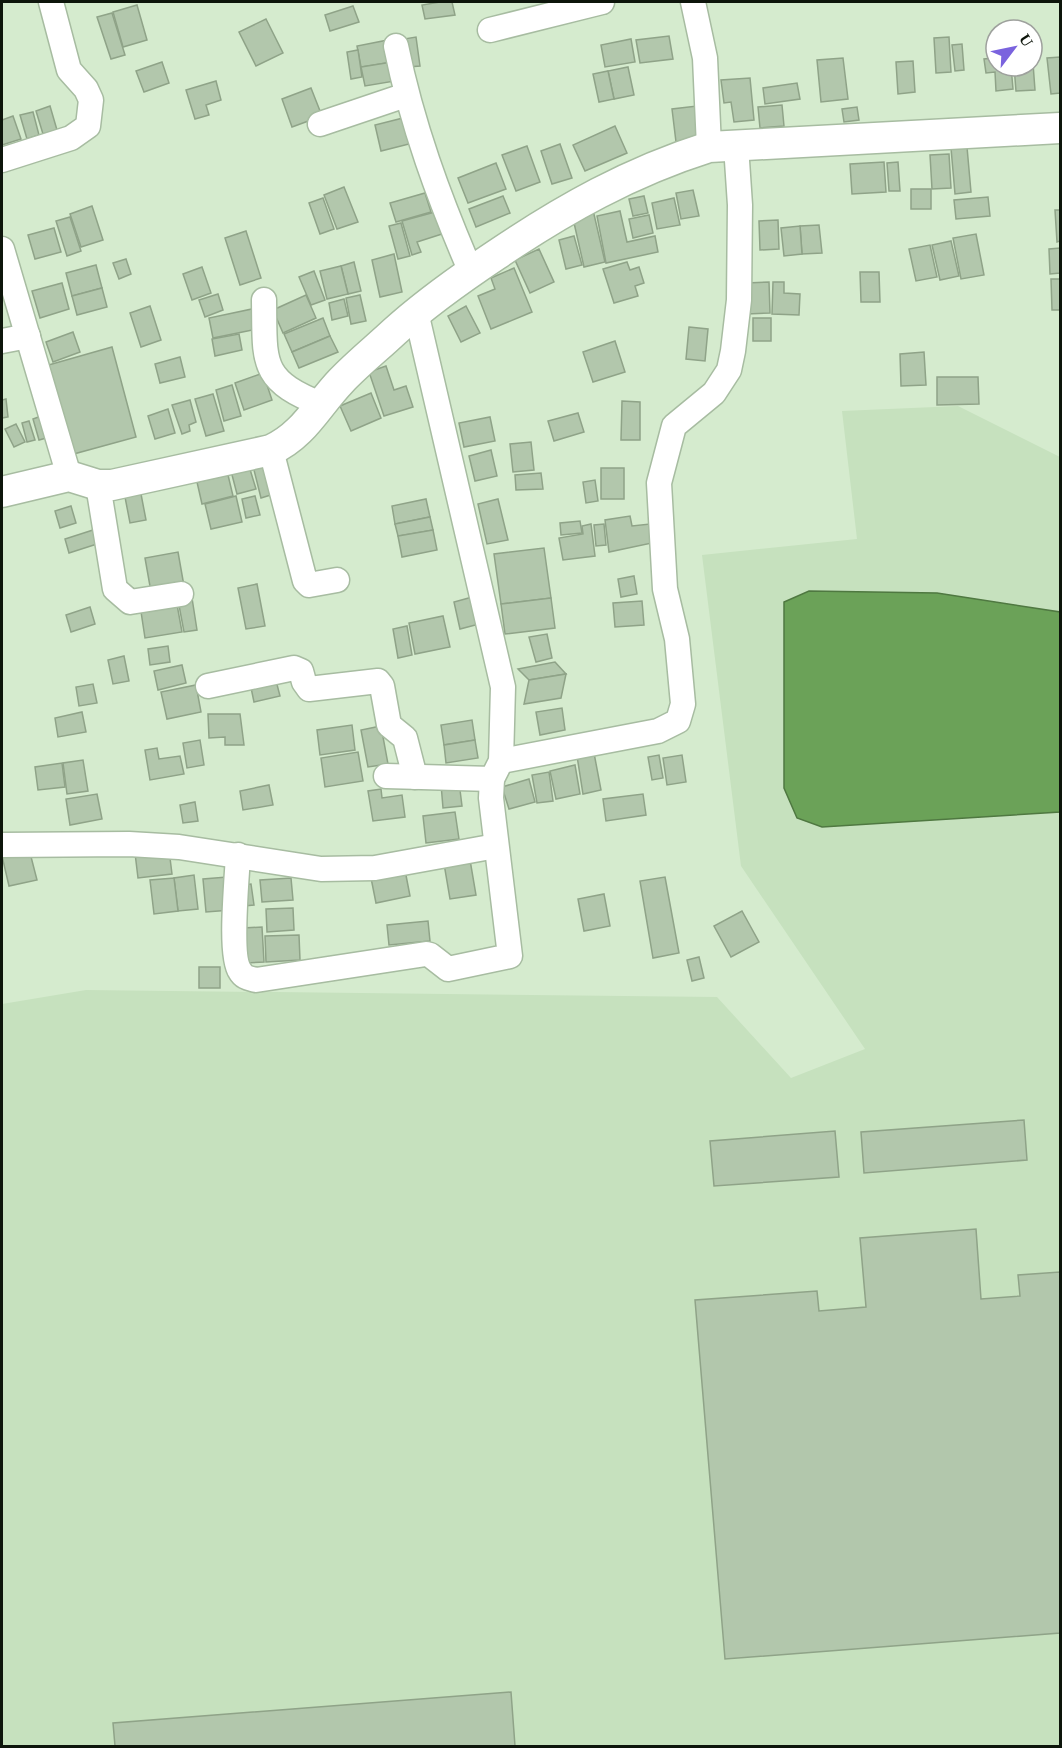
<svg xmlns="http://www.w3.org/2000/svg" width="1062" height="1748" viewBox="0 0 1062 1748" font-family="Georgia,serif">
  <rect width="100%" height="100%" fill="#d5ebce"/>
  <!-- built -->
  <polygon fill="#c6e1be" points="958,406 1060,457 1060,1746 2,1746 2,1004 86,990 717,997 791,1078 865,1049 741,866 702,555 857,539 842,411"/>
  <!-- water -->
  <polygon fill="#6ba258" stroke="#4f7841" stroke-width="1.5" points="809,591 937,593 1060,612 1060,812 822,827 797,818 784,788 784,602"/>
  <!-- building -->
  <g fill="#b2c7ac" stroke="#8fa388" stroke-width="1.5">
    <polygon points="440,2 452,2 455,15 425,19 422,5"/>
    <polygon points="137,5 147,40 123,47 113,12"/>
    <polygon points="353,6 359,22 330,31 325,15"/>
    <polygon points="112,13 125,55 111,59 97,17"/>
    <polygon points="266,19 283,53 256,66 239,32"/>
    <polygon points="669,36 673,59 640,63 636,40"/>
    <polygon points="416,37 420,66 408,67 404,39"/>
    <polygon points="949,37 951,72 936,73 934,38"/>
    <polygon points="631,39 635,62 605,67 601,45"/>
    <polygon points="388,40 392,62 361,67 357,46"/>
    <polygon points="962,44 964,70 955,71 952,45"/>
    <polygon points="358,50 362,77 351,79 347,52"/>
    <polygon points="1032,50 1035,90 1016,91 1014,66 1032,66"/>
    <polygon points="1060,57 1060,93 1051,94 1047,58"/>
    <polygon points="843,58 848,99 821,102 817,60"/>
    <polygon points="993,58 996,58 996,66 1011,66 1013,89 996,91 995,72 986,73 984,59"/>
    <polygon points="913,61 915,92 898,94 896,62"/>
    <polygon points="162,62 169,83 144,92 136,71"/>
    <polygon points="392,62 395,81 365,86 361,67"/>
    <polygon points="628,67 634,95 614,99 608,71"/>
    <polygon points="608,71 614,99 599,102 593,74"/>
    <polygon points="750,78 754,120 734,122 731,102 724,103 721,80"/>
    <polygon points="216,81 221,100 206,105 209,115 195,119 186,90"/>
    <polygon points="797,83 800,99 765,104 763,88"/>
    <polygon points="311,88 322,116 292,127 282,99"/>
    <polygon points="782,105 784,126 760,128 758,107"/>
    <polygon points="50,106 57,130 43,134 36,111"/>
    <polygon points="697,106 701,138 676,142 672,109"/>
    <polygon points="857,107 859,120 844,122 842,109"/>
    <polygon points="33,112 39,135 27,139 20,115"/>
    <polygon points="13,116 21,139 2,145 2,120"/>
    <polygon points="407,117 413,143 381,151 375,125"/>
    <polygon points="615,126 627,153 585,171 573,145"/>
    <polygon points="560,144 572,178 552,184 541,151"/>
    <polygon points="527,146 540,182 516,191 502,155"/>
    <polygon points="967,147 971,192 955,194 951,148"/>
    <polygon points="949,154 951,188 932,189 930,155"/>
    <polygon points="884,162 886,192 852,194 850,164"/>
    <polygon points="898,162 900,191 889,191 887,163"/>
    <polygon points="496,163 506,189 468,203 458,178"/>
    <polygon points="344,187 358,222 337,229 324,195"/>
    <rect x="911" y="189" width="20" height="20"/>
    <polygon points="693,190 699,216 681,219 676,193"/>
    <polygon points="425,193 431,212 396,222 390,203"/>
    <polygon points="503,196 510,213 476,227 469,209"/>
    <polygon points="644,196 648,213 633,216 629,199"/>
    <polygon points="988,197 990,216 956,219 954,200"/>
    <polygon points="323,198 334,229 320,234 309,203"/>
    <polygon points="674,198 680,225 657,229 652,203"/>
    <polygon points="92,206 103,240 81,247 70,214"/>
    <polygon points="593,210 605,262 584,267 572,214"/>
    <polygon points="1055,210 1060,210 1060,241 1057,242"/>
    <polygon points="620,211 627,242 655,236 658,252 606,263 597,216"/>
    <polygon points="435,212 442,234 417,242 421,252 412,255 402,221"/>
    <polygon points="649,215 653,233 633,238 629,219"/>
    <polygon points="70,217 81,251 67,256 56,221"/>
    <polygon points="778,220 779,249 760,250 759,221"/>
    <polygon points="401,223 410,256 398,259 389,226"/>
    <polygon points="819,225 822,253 802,254 800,226"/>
    <polygon points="800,226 802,254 784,256 781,228"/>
    <polygon points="54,228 61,252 35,259 28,235"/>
    <polygon points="246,231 261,278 240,285 225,238"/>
    <polygon points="976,234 984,275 961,279 953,238"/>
    <polygon points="574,236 582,265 566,269 559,240"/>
    <polygon points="951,241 959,276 940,280 932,245"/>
    <polygon points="930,245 937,277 916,281 909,249"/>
    <polygon points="1060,248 1060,273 1050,274 1049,249"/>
    <polygon points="539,249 554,282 530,293 515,260"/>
    <polygon points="394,254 402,292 380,297 372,260"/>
    <polygon points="126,259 131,274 119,279 113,263"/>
    <polygon points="354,262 361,291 348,294 341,266"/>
    <polygon points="627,262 630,270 639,267 644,283 635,286 638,296 614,303 603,269"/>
    <polygon points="96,265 102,288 72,296 66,273"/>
    <polygon points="341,266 348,294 327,299 320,271"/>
    <polygon points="202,267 211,293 192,300 183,274"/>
    <polygon points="514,268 532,312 491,329 478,296 495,289 491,278"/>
    <polygon points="314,271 325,300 311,305 299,277"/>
    <polygon points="860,272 879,272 880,302 861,302"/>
    <polygon points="1051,279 1060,279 1060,310 1052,310"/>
    <polygon points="769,282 770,313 747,314 746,283"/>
    <polygon points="773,282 784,282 784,293 800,294 799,315 772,314"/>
    <polygon points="62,283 69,309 40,318 32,291"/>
    <polygon points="102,288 107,307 77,315 72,296"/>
    <polygon points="218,294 223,310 205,317 199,300"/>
    <polygon points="306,295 316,318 283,333 273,310"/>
    <polygon points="360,295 366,321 351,324 346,298"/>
    <polygon points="344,299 348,316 332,320 329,303"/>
    <polygon points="150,306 161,340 141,347 130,313"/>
    <polygon points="466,306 480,333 461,342 448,316"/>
    <polygon points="252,309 257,329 213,338 209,318"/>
    <polygon points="323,318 330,336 292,352 284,334"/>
    <rect x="753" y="318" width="18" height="23"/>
    <polygon points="689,327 708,329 705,361 686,359"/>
    <polygon points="73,332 80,352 53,362 46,342"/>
    <polygon points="239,334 242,350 215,356 212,339"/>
    <polygon points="330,336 338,352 299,368 292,352"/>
    <polygon points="615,341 625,372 593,382 583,352"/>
    <polygon points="112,347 136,437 70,455 45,366"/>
    <polygon points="924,352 926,385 901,386 900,354"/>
    <polygon points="180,357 185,377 160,383 155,364"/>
    <polygon points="386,366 394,390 406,386 413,407 384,416 369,372"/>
    <polygon points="263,373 272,400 244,410 235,383"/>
    <polygon points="937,377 978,377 979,404 937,405"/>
    <polygon points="232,385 241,416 224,421 216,390"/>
    <polygon points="371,393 381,418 351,431 340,406"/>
    <polygon points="213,394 224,431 206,436 195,399"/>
    <polygon points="6,399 8,417 2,418 2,400"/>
    <polygon points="190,400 196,422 189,425 190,431 182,434 172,405"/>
    <polygon points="622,401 640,402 640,440 621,440"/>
    <polygon points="168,409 175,433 155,439 148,416"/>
    <polygon points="578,413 584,432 554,441 548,421"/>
    <polygon points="44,415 50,437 39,440 33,419"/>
    <polygon points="490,417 495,441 464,447 459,423"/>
    <polygon points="29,421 35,440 27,442 22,423"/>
    <polygon points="16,424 25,442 14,447 5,429"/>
    <polygon points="531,442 534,470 513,472 510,444"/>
    <polygon points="491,450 497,476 475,481 469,456"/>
    <polygon points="266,463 274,494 261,498 253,466"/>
    <polygon points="249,466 256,489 237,494 231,471"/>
    <rect x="601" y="468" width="23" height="31"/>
    <polygon points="541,473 543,489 516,490 515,475"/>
    <polygon points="228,475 233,496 202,504 197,482"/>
    <polygon points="595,480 598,501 586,503 583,482"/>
    <polygon points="141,494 146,520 130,523 125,497"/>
    <polygon points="236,496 242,522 211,529 205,504"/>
    <polygon points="255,496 260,515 246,518 242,499"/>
    <polygon points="426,499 430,517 395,524 392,506"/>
    <polygon points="498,499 508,540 487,544 478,504"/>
    <polygon points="71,506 76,523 60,528 55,511"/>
    <polygon points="630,516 632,526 650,524 652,543 609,552 605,520"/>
    <polygon points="430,517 433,530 398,536 395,524"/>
    <polygon points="580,521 582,533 561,535 560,523"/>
    <polygon points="591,524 595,556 563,560 559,538 583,534 582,526"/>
    <polygon points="604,524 606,545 596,546 594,525"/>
    <polygon points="93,530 97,544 69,553 65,539"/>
    <polygon points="433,530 437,550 402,557 398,536"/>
    <polygon points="544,548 551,598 501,604 494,554"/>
    <polygon points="178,552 184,586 151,592 145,558"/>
    <polygon points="634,576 637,594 621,597 618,579"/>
    <polygon points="257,584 265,626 246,629 238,588"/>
    <polygon points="476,596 483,623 460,629 454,602"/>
    <polygon points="192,598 197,630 184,632 178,600"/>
    <polygon points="551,598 555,628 505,634 501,604"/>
    <polygon points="176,599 182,632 145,638 140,605"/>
    <polygon points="642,601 644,625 615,627 613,603"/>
    <polygon points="90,607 95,624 71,632 66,615"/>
    <polygon points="443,616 450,647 415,654 409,623"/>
    <polygon points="407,626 412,655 398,658 393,629"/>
    <polygon points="547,634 552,658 536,662 529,637"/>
    <polygon points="168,646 170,662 150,665 148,649"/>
    <polygon points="124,656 129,681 113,684 108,660"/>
    <polygon points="555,662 566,674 529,680 518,669"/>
    <polygon points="182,665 186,683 158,690 154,671"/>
    <polygon points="274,673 280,696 254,702 249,678"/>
    <polygon points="566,674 561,698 524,704 529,680"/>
    <polygon points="93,684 97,703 79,706 76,687"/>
    <polygon points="196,685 201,712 167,719 161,692"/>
    <polygon points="562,708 565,730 540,735 536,712"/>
    <polygon points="82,712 86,732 58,737 55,718"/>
    <polygon points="208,714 240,714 244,745 225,745 225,737 209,738"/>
    <polygon points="472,720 475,740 444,745 441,725"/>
    <polygon points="352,725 355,750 320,755 317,730"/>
    <polygon points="381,726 388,764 368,767 361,730"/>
    <polygon points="200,740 204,765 187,768 183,743"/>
    <polygon points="475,740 478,758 446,763 444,745"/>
    <polygon points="157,748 159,759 180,756 184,774 150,780 145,750"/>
    <polygon points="358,752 363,781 325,787 321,758"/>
    <polygon points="594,753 601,790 583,794 577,756"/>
    <polygon points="659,755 663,778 652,780 648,757"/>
    <polygon points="682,755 686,782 667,785 663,758"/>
    <polygon points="83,760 88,791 67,794 63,763"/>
    <polygon points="62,763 65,787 38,790 35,767"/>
    <polygon points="575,765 580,794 556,799 550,771"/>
    <polygon points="549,772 553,801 537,803 532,775"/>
    <polygon points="529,779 535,802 509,809 502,787"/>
    <polygon points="459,782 462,806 443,808 441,784"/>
    <polygon points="269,785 273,805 243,810 240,791"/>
    <polygon points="381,789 382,798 402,795 405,817 373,821 368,791"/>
    <polygon points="97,794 102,819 70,825 66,799"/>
    <polygon points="643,794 646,815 606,821 603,799"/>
    <polygon points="195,802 198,821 183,823 180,805"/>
    <polygon points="455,812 459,839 426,843 423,816"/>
    <polygon points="29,849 37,880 9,886 2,856"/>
    <polygon points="169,850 172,874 138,878 135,853"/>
    <polygon points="469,854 476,895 450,899 443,858"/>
    <polygon points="404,865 410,896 376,903 370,873"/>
    <polygon points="194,875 198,909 178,911 174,878"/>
    <polygon points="227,877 231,910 206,912 203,879"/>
    <polygon points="665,877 679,953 653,958 640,881"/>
    <polygon points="174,878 178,911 154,914 150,880"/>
    <polygon points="291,878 293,900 262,902 260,880"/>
    <polygon points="251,884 254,905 244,906 242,885"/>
    <polygon points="604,894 610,926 584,931 578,899"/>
    <polygon points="293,908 294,930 267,932 266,909"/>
    <polygon points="742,911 759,942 731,957 714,926"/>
    <polygon points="428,921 430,941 389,945 387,925"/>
    <polygon points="262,927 264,962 245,963 243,928"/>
    <polygon points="299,935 300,960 266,962 265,936"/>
    <polygon points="699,957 704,978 692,981 687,960"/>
    <rect x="199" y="967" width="21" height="21"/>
    <polygon points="1024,1120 1027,1160 864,1173 861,1132"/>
    <polygon points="835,1131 839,1177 714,1186 710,1141"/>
    <polygon points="976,1229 981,1299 1020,1296 1018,1275 1060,1272 1060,1633 725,1659 695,1300 817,1291 819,1311 866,1307 860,1238"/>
    <polygon points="511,1692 515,1746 115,1746 113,1723"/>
  </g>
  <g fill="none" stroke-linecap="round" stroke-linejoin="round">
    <defs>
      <g id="minor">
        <polyline points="693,2 705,58 709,147"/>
        <polyline points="490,30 602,2"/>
        <path d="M 396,46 C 412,125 439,198 471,272"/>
        <polyline points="320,124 406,95"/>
        <polyline points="2,160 71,138 88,126 91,100 86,89 69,70 51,2"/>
        <polyline points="2,249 69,476"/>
        <path d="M 264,300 C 265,363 259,380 323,405"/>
        <polyline points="2,341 28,336"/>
        <polyline points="271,450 305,581 309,585 337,580"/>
        <polyline points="98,485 115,589 130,602 181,594"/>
        <polyline points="208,686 294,668 301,671 304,682 309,689 378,681 382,686 389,725 405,738 415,777"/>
        <polyline points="501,761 658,731 678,721 683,704 677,639 665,589 659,483 674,426 714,393 729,370 733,351 739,300 740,205 736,146"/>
        <polyline points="386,776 492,779"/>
        <polyline points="2,845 129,844 179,847 321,869 375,868 496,846"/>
        <path d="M 238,855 C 237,878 229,956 240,971 C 244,978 249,978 256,980 L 426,954 L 430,955 L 448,969 L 510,956 L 491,798 L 492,779 L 501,761 L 503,687 L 416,312"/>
      </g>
      <path id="tertiary" d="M 2,492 L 69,476 L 98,485 L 112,485 L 271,450 C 304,435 317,406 341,381 C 357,364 377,348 394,332 C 426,303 460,279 496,255 C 564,209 630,172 709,147 L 1060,128"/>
    </defs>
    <!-- minor casing -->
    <use href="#minor" stroke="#a7bca1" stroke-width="27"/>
    <!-- tertiary casing -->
    <use href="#tertiary" stroke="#a7bca1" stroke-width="33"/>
    <!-- minor -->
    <use href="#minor" stroke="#fff" stroke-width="24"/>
    <!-- tertiary -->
    <use href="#tertiary" stroke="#fff" stroke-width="30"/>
  </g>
  <!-- border -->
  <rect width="1062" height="1748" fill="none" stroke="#0d150b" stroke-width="6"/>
  <!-- north arrow -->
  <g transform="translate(1014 48) rotate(58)"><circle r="28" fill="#ffffff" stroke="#9ea19d" stroke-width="1.5"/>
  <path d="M0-4.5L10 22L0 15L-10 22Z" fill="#7a63de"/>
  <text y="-9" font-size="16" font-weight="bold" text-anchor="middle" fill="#0d150b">U</text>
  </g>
</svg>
